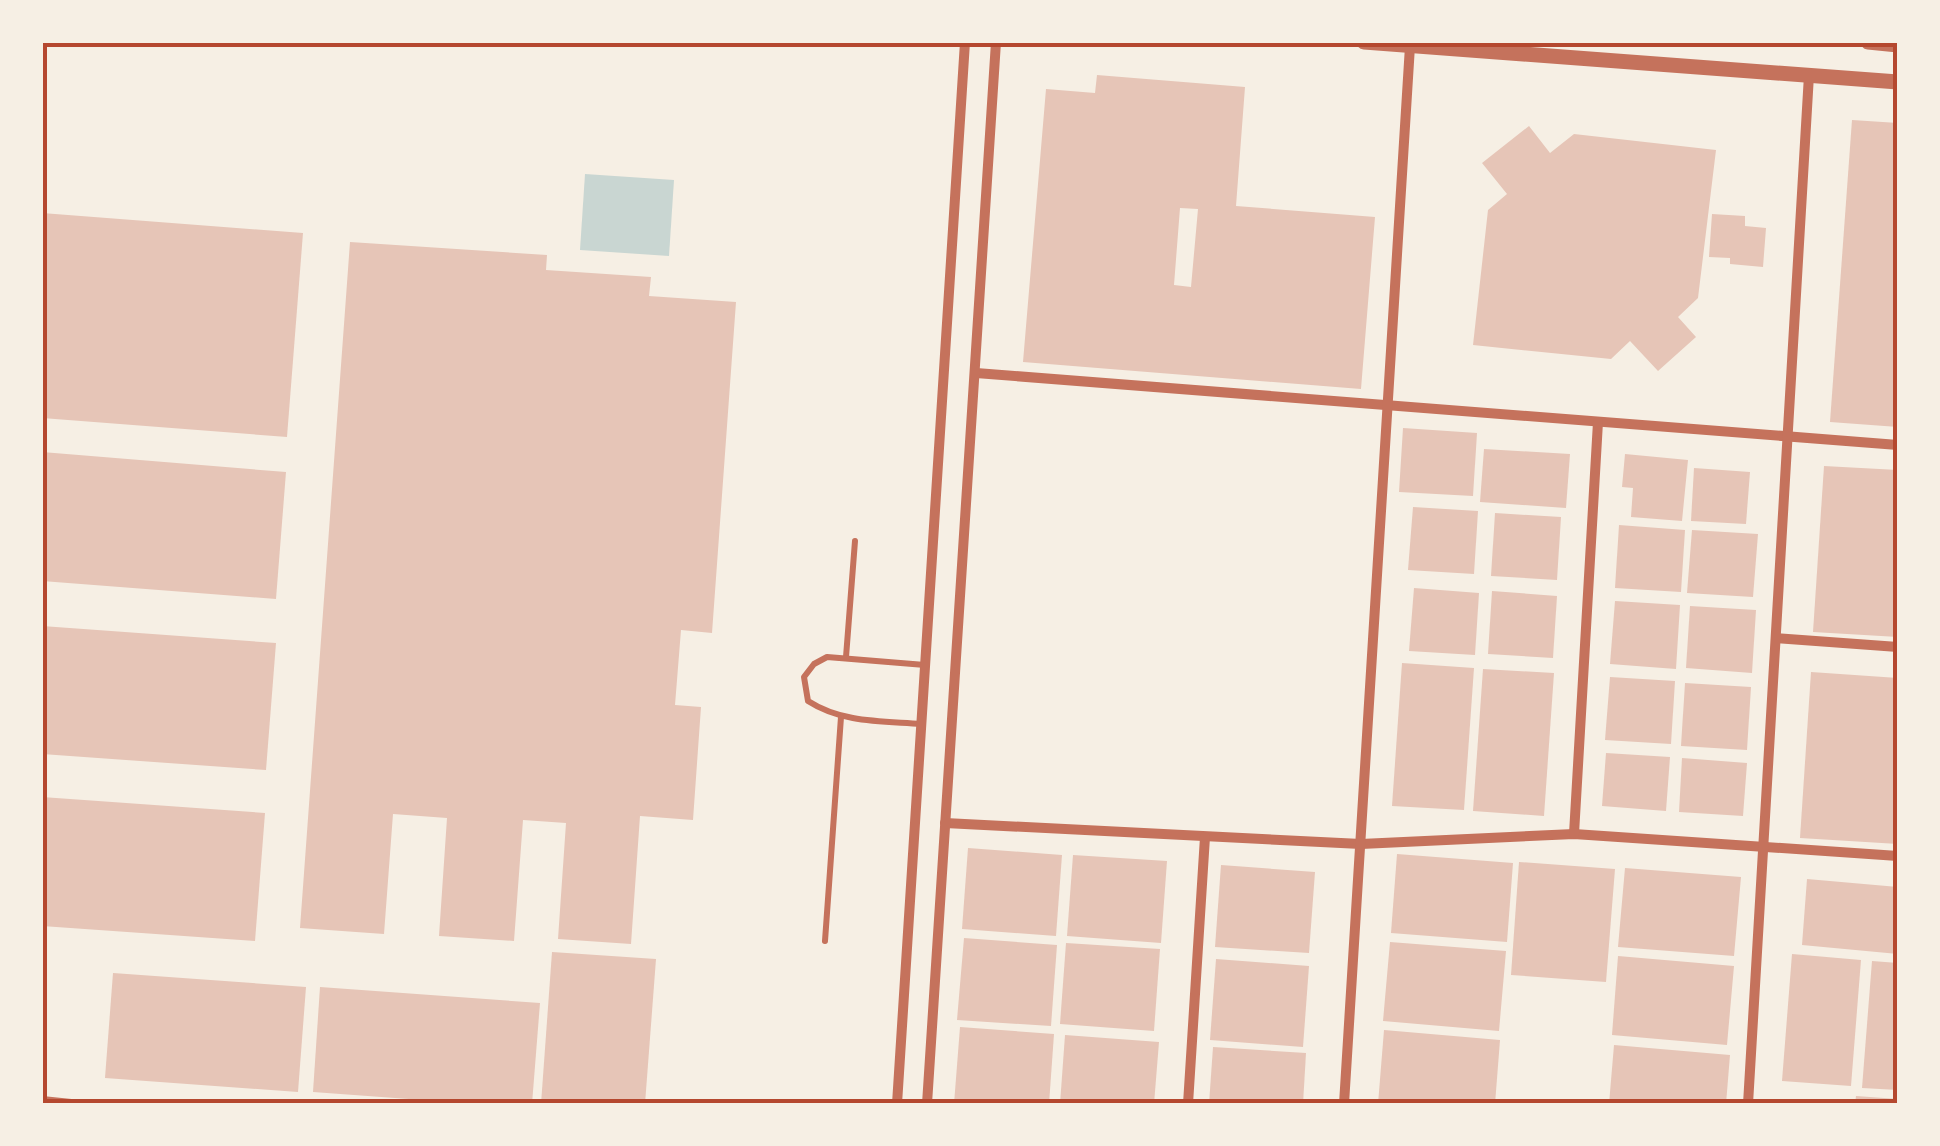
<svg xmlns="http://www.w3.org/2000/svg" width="1940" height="1146" viewBox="0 0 1940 1146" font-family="Roboto,sans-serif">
  <rect width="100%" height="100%" fill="#f6efe4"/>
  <!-- water -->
  <polygon fill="#c9d6d2" points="585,174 674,180 669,256 580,250"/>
  <!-- building -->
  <g fill="#e6c5b7" fill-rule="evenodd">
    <path d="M 1097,75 L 1245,87 L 1236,206 L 1375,217 L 1361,389 L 1023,362 L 1046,89 L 1095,93 ZM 1180,208 L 1198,209 L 1191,287 L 1174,285 Z"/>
    <polygon points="1852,120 1898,123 1898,427 1830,422"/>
    <polygon points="1529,126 1550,153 1574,134 1716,150 1698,298 1678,317 1696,337 1658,371 1630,341 1611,359 1473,345 1488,210 1507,194 1482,163"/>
    <polygon points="42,213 303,233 287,437 42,418"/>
    <polygon points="1712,214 1745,216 1745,226 1766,228 1763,267 1730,264 1730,258 1709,257"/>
    <polygon points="350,242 547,255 546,270 651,277 649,296 736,302 712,633 681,630 675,705 701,707 693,820 640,816 631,944 558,939 566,823 523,820 514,941 439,936 447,818 393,814 384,934 300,928"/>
    <polygon points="1403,428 1477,433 1473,496 1399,492"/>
    <polygon points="1484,449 1570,454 1566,508 1480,502"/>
    <polygon points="42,452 286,472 276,599 42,581"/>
    <polygon points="1625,454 1688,460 1682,521 1631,517 1633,488 1622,487"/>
    <polygon points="1824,466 1898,470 1898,637 1813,632"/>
    <polygon points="1694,468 1750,472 1746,524 1691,521"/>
    <polygon points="1413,507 1478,511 1474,574 1408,570"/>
    <polygon points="1495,513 1561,517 1557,580 1491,576"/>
    <polygon points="1619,525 1685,530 1681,592 1615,588"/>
    <polygon points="1692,530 1758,534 1753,597 1687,593"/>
    <polygon points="1414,588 1479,593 1475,655 1409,651"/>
    <polygon points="1492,591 1557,596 1553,658 1488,654"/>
    <polygon points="1615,601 1680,605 1676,669 1610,664"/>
    <polygon points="1690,606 1756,610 1752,673 1686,668"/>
    <polygon points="42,626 276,643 266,770 42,754"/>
    <polygon points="1402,663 1474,668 1464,810 1392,806"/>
    <polygon points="1483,669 1554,673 1544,816 1473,811"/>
    <polygon points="1811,672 1898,678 1898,844 1800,838"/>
    <polygon points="1610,677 1675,681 1671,744 1605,740"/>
    <polygon points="1685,683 1751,687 1747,750 1681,746"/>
    <polygon points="1606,753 1670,757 1666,811 1602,806"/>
    <polygon points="1682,758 1747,763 1743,816 1679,812"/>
    <polygon points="42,797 265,813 255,941 42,926"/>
    <polygon points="968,848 1062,855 1056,936 962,929"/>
    <polygon points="1397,854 1513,863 1507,942 1391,933"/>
    <polygon points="1073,855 1167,861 1161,943 1067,936"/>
    <polygon points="1519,862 1615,869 1606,982 1511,975"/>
    <polygon points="1221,865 1315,872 1309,953 1215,947"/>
    <polygon points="1625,868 1741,877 1734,956 1618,947"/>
    <polygon points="1807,879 1898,887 1898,954 1802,945"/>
    <polygon points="964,938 1057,945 1051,1026 957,1020"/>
    <polygon points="1390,942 1506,951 1499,1031 1383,1021"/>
    <polygon points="1066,943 1160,949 1154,1031 1060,1024"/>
    <polygon points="552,952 656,959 645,1104 541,1104"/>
    <polygon points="1792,954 1861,960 1851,1086 1782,1081"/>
    <polygon points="1618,956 1734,966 1727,1045 1612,1035"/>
    <polygon points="1216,959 1309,966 1303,1047 1210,1040"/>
    <polygon points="1872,961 1898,963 1898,1090 1862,1088"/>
    <polygon points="113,973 306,987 298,1092 105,1078"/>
    <polygon points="320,987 540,1003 532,1104 477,1104 313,1092"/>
    <polygon points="960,1027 1054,1034 1049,1104 954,1104"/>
    <polygon points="1384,1030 1500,1040 1495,1104 1378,1104"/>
    <polygon points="1065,1035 1159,1042 1154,1104 1060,1104"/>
    <polygon points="1614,1045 1730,1055 1726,1104 1609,1104"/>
    <polygon points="1213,1047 1306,1053 1303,1104 1209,1104"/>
    <polygon points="1856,1096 1898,1099 1898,1104 1855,1104"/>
  </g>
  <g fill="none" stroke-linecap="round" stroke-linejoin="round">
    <!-- service -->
    <g stroke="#c5725c" stroke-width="6">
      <polyline points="846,657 855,541"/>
      <path d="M 921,724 C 882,721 842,723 808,701 L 804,677 L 814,664 L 827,657 L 925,665"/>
      <polyline points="825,941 841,717"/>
    </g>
    <!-- minor -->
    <g stroke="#c5725c" stroke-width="10">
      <polyline points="968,42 996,42"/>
      <polyline points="976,373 1898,445"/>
      <polyline points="1776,638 1898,647"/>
      <polyline points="945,823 1361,844 1574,834 1898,856"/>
      <polyline points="1574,834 1598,422"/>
      <polyline points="42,1101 71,1104"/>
      <polyline points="897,1104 965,42"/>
      <polyline points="927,1104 996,42"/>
      <polyline points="1188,1104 1205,837"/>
      <polyline points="1344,1104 1410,46"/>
      <polyline points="1748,1104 1809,75"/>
    </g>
    <!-- tertiary -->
    <g stroke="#c5725c" stroke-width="15">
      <polyline points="1364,42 1898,82"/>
      <polyline points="1868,42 1898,45"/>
    </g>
  </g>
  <!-- border -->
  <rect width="1940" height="1146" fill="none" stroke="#f6efe4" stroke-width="90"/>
  <rect x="45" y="45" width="1850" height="1056" fill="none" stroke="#b5482f" stroke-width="4"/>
</svg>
